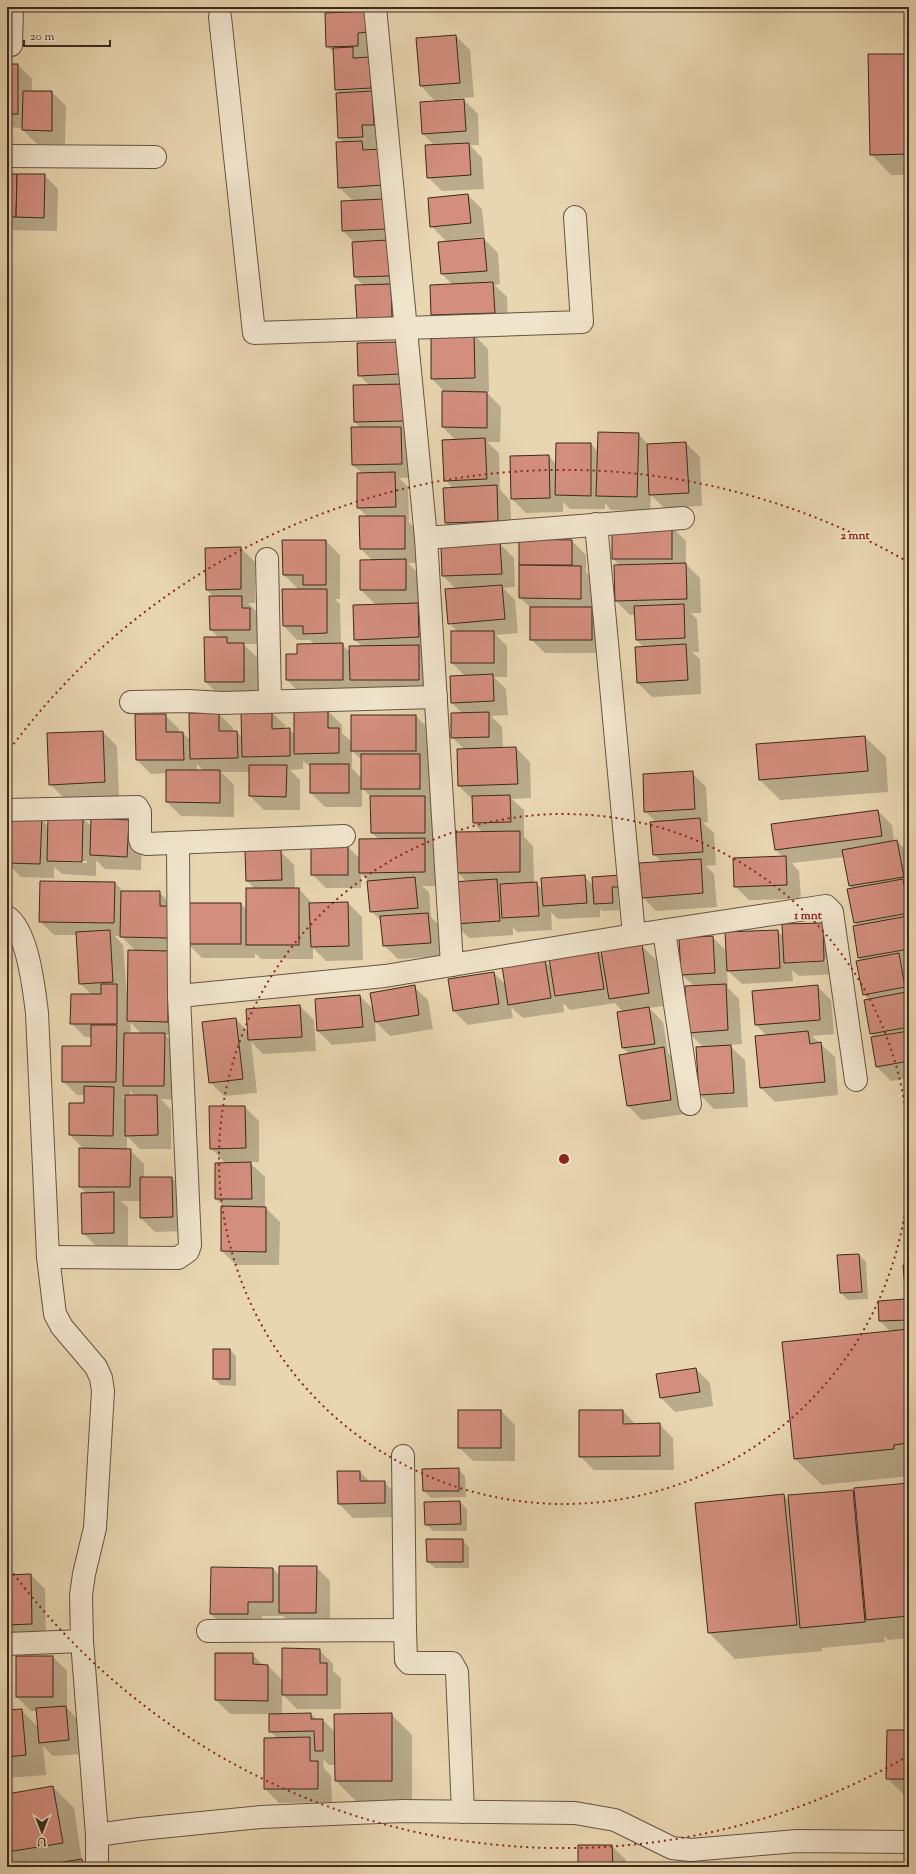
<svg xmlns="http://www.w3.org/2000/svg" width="916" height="1874" viewBox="0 0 916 1874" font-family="'Sorts Mill Goudy',serif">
  <rect width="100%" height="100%" fill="#e8d6b0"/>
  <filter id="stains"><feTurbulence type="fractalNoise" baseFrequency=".005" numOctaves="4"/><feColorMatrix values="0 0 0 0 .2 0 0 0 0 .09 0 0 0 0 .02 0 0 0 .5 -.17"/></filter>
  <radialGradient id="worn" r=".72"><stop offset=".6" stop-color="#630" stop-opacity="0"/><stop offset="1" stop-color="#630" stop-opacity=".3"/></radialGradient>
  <!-- shadow -->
  <g fill="#0003" fill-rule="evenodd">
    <polygon points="325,7 379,7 388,139 376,139 376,150 406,331 371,333 364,286 355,277 355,243 343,231 354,202 339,187 344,143 339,138 341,94 336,89 334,53 327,46 332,14"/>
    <polygon points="456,36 470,50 474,97 434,100 421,86"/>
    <polygon points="909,55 909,175 891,175 871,154"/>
    <polygon points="7,65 18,65 32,79 32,92 52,92 66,106 65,144 37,144 23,130 23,128 7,127"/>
    <polygon points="464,100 478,114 479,145 470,145 482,158 484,189 442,191 428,177 435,146 423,134"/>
    <polygon points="7,175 44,175 58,189 57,231 7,230"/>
    <polygon points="468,195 482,209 485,237 452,240 452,242 484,239 498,253 500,284 495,285 507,297 508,326 446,329 432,315 431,286 453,285 442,274 447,242 431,226"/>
    <polygon points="474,335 488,349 489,392 486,392 501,407 500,442 487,442 499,453 500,490 510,500 512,534 460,537 446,523 453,488 445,480 456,441 443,427 443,390 432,379"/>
    <polygon points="399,343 415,477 399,478 408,487 409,522 418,531 418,563 408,563 419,574 419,604 417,604 431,618 432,693 365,694 357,686 357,694 301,694 287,680 287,655 298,655 315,645 310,640 297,640 284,626 299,590 284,575 326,541 340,555 340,599 335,599 340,604 341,644 350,652 363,647 355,640 376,605 361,590 361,561 373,561 361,549 360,517 368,517 358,508 363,474 353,465 361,428 355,422 369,385 359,375"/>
    <polygon points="638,434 649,445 686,443 700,457 702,506 664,508 651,495 650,511 611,510 605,503 605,509 570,509 563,502 563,512 526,513 512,499 511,457 549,456 556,464 557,444 591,444 599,452"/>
    <polygon points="672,527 686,541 686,564 700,578 701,613 691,613 697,619 699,652 692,652 700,659 701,694 652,697 638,683 644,648 637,640 636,615 630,615 616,601 615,566 620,566 613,558"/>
    <polygon points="520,540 572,541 586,555 586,572 595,581 605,653 545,653 531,639 531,608 520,598"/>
    <polygon points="500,544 514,558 515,587 503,588 515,600 518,633 496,635 507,646 507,677 494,677 506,689 508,715 491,716 502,727 503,749 516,748 530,762 531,798 512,799 524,810 524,837 533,846 534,883 536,883 543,890 584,876 594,886 621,876 628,893 618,894 619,910 602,911 600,908 600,917 558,919 551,912 552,930 517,932 513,927 513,935 469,938 455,924 467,882 458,873 457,833 483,833 474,823 473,800 459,786 465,750 452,737 463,714 452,703 465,676 452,663 458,632 449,623 456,589 443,576"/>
    <polygon points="241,548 255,562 255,603 248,603 256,611 256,615 264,623 264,644 243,644 258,658 258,695 220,696 206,682 219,638 211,630 210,597 214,597 207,590 206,549"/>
    <path d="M 328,711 L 342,725 L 342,733 L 352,742 L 416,716 L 430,730 L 433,802 L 430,802 L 439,811 L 439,847 L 433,847 L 439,853 L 439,886 L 422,886 L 429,892 L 431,917 L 442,928 L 444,956 L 398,959 L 384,945 L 382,922 L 371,911 L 369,881 L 361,874 L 361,888 L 326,888 L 312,874 L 348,847 L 360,859 L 379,839 L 372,833 L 371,797 L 362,788 L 362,807 L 325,807 L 311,793 L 311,767 L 303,761 L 303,769 L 290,770 L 300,780 L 300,810 L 264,810 L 250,796 L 250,772 L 221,772 L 234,785 L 234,817 L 181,816 L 167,802 L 167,773 L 151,774 L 137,760 L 165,715 L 179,729 L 179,733 L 183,733 L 191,741 L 219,714 L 233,728 L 233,732 L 237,732 L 243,738 L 271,712 L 285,725 L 285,729 L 289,729 L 295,735 ZM 352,751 L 362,760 L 362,779 L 351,767 L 352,767 ZM 197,764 L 204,771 L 197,771 Z"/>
    <polygon points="103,732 117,746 119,796 64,798 50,784 48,734"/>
    <polygon points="865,737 886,757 888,792 780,800 760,780 757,745"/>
    <polygon points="692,773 706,787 708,822 703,823 714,833 716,865 706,866 714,874 717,907 656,911 643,897 662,863 654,854 656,822 645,811"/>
    <polygon points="878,811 892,825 894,842 897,841 909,853 909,1078 891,1081 877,1067 872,1038 875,1038 871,1033 869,1000 864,994 862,961 859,958 854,927 858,926 854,922 853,889 850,886 844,857 792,863 799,871 801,899 749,900 735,886 783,857 776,850"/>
    <path d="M 41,819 L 49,827 L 83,819 L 92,827 L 128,821 L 142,835 L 141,870 L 105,869 L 96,860 L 96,876 L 62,874 L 54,867 L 54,878 L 21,877 L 7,863 L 7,850 ZM 61,860 L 87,861 L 87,863 L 61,862 Z"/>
    <polygon points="280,851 294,865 295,889 299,889 313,904 348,903 362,917 363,960 326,961 313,948 313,959 261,959 255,953 255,958 202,958 188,944 241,904 247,910 255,889 247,881"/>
    <path d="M 115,883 L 124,892 L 159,892 L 173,906 L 182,1035 L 165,1035 L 178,1048 L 177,1100 L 161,1099 L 171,1110 L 171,1149 L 140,1149 L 127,1136 L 127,1150 L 130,1150 L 144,1164 L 144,1178 L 172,1178 L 186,1192 L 186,1231 L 155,1232 L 141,1218 L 141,1201 L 121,1201 L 128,1207 L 128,1247 L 97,1247 L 83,1233 L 87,1194 L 80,1187 L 84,1149 L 70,1135 L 85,1104 L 85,1095 L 77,1095 L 63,1081 L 92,1047 L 92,1037 L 85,1037 L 71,1023 L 92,995 L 80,983 L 77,935 L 54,935 L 40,921 ZM 115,936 L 121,936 L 136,951 L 128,996 L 127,996 L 123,945 ZM 131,1023 L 141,1034 L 130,1034 ZM 130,1091 L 135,1096 L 130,1096 ZM 122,1096 L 126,1096 L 126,1100 Z"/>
    <path d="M 822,924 L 838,974 L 799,976 L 792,970 L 793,981 L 742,984 L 727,970 L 728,988 L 739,999 L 742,1044 L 729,1045 L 745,1060 L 748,1107 L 714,1109 L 700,1095 L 704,1048 L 688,1032 L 694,986 L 682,975 L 712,937 L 727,951 L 777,931 L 784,937 ZM 829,959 L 829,961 L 797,963 L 797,961 Z"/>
    <polygon points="7,934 9,936 13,991 7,992"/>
    <polygon points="642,946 656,960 663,1006 649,1008 663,1022 668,1053 677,1062 685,1114 642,1120 628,1106 620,1055 629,1054 623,1048 623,1012 615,1003 570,1010 563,1003 564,1012 523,1018 511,1007 513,1018 468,1025 454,1011 494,973 506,985 545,961 552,968 598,952 604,958"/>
    <polygon points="817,986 831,1000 834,1034 812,1036 835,1057 838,1095 775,1102 761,1088 756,1037 767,1036 756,1025 753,992"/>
    <polygon points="414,987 428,1000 433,1029 390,1036 375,1021 376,1041 332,1045 318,1031 360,996 374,1010"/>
    <polygon points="300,1006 314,1020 316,1051 263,1054 251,1042 257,1093 224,1096 210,1082 236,1019 248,1032"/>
    <polygon points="245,1107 259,1121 259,1162 249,1162 265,1177 265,1207 280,1222 279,1265 236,1265 222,1251 224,1207 216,1199 226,1164 211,1148"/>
    <polygon points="859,1255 866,1262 868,1299 848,1300 841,1293"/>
    <polygon points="909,1266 909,1476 822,1485 795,1459 891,1332 880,1321 907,1300"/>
    <polygon points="230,1350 236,1356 236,1386 221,1385 214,1379"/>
    <polygon points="696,1369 710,1383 713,1406 675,1412 661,1398"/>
    <polygon points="501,1411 515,1425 515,1461 473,1461 459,1447"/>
    <polygon points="623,1411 636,1425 659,1424 673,1438 674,1470 594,1470 580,1456"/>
    <polygon points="458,1469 465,1476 466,1497 431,1498 424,1491 423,1470"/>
    <polygon points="360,1472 370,1482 384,1482 398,1496 399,1517 353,1518 339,1504"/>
    <polygon points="909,1484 909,1638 888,1640 884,1636 885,1642 822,1648 822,1651 735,1659 709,1633 696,1504 784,1495 789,1501 852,1491 856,1494"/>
    <polygon points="460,1502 467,1509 467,1531 433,1531 426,1524"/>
    <polygon points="462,1540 469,1547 469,1568 435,1568 428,1562"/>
    <polygon points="316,1567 330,1581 330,1627 294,1627 283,1616 262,1616 262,1628 225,1628 211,1614 212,1568 273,1569 280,1575"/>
    <polygon points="31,1575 45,1589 46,1638 7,1639 7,1576"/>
    <polygon points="319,1650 333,1664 333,1671 341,1678 341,1709 297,1709 282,1694 282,1714 311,1714 317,1720 323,1720 335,1732 391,1714 412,1735 412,1801 356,1801 336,1781 335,1765 329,1765 323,1759 324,1768 331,1776 332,1802 279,1803 265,1789 278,1739 270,1731 270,1714 230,1714 216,1700 252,1654 264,1666 268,1666 283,1681"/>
    <polygon points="53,1657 67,1671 67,1708 79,1721 82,1754 53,1756 43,1746 46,1775 7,1778 7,1679 8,1711 21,1710 38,1727 37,1711 31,1711 17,1697"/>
    <polygon points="909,1731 909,1800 887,1778"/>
    <polygon points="53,1787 74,1808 82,1861 89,1867 13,1867 7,1861 7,1795"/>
    <polygon points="612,1846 626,1860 626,1867 579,1867"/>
  </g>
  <!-- building -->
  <g fill="#d38e7e" stroke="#3b291c">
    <polygon points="324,7 359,7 325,8"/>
    <polygon points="368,11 369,32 358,33 358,46 326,47 325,13"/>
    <polygon points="456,35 460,83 420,86 416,38"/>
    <polygon points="353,47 353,58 370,57 371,88 335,90 333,48"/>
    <polygon points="868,54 909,54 909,154 870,155"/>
    <rect x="7" y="64" width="11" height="50"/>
    <polygon points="23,91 52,91 52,131 22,130"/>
    <polygon points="372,91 374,125 362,125 363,137 338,138 336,93"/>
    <polygon points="464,99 466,131 422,134 420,102"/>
    <polygon points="362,141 363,150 381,149 383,185 338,188 336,142"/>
    <polygon points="469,143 471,175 427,178 425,145"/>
    <polygon points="7,174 17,174 16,217 7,217"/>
    <polygon points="17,174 45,174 44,218 16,217"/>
    <polygon points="468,194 471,223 430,227 428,198"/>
    <polygon points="384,199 386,229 342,231 341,201"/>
    <polygon points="484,238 487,271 441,274 438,242"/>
    <polygon points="388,240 390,276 354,277 352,242"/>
    <polygon points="493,282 495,313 431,315 430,285"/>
    <polygon points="391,284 392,317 357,319 355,285"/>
    <polygon points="431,334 474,334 475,378 431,379"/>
    <polygon points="399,342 400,374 358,376 357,343"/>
    <polygon points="403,384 404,421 354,422 353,385"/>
    <polygon points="442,391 487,392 487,428 442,427"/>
    <polygon points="351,427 401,427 402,464 352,465"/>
    <polygon points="598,432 639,433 637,497 596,496"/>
    <polygon points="485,438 487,479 444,481 442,440"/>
    <polygon points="686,442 689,493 649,495 647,444"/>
    <polygon points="556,443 591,443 591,496 555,495"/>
    <polygon points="549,455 550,498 511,499 510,456"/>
    <polygon points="395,472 396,507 357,508 357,473"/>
    <polygon points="497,485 498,521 445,523 443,488"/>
    <polygon points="359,516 405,516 405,549 360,549"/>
    <rect x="612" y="526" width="60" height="33"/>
    <polygon points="519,539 572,540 572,565 519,565"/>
    <polygon points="282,540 326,540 326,585 303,585 303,575 283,575"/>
    <polygon points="500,543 502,574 442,576 441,545"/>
    <polygon points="241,547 241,589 206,590 205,548"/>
    <polygon points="406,559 406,590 360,590 360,560"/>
    <polygon points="686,563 687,599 615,601 614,565"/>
    <polygon points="519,565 581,566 581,599 519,598"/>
    <polygon points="502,585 505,619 448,624 445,589"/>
    <polygon points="282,589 327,589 327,633 303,634 303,626 283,626"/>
    <polygon points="209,596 242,596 242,608 250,608 250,630 210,630"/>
    <polygon points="418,603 419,637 354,640 353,605"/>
    <polygon points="684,604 685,638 636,640 634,606"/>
    <rect x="530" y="607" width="62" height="33"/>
    <rect x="451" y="631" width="43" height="32"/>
    <polygon points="204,637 227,637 227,643 244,643 244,682 205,682"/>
    <polygon points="343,643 343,680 286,680 286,654 297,654 297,644"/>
    <polygon points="686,644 688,680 637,683 635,647"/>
    <polygon points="419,645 419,680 350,680 349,646"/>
    <polygon points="493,674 494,701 451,703 450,676"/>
    <polygon points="328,710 328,728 339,728 339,753 294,754 294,711"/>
    <polygon points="241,711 272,711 272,729 290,728 290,756 242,757"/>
    <polygon points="489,712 489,737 451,738 451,713"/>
    <polygon points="189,713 219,713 219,731 237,731 238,758 190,759"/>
    <polygon points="135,714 166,714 166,732 183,732 184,760 136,760"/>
    <rect x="351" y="715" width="65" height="36"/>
    <polygon points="103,731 105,782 49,785 47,733"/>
    <polygon points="865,736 868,771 759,780 756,744"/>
    <polygon points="516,747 518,784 458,786 457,749"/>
    <rect x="361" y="754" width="59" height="35"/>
    <rect x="310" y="764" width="39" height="29"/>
    <polygon points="249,765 287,765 286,797 249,796"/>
    <polygon points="166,770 220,770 220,803 166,802"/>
    <polygon points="693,771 695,809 644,812 643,774"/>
    <polygon points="510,795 511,822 473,823 472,796"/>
    <polygon points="370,796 425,796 425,833 371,833"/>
    <polygon points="878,810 882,836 775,850 771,824"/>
    <polygon points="7,817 42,818 40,864 7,863"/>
    <polygon points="48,817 83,818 82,862 47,861"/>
    <polygon points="91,818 129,820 127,857 90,855"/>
    <polygon points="700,818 703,852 653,855 650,822"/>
    <polygon points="520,831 520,872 457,873 456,832"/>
    <polygon points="425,838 425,872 359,873 359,839"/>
    <polygon points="897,840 904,877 849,886 842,850"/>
    <rect x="311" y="846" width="37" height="29"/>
    <polygon points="281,850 282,880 246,881 245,851"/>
    <polygon points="786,856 787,885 734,887 733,858"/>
    <polygon points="701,859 703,893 642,898 639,863"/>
    <polygon points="585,875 587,903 543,906 541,878"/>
    <polygon points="621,875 622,887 612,887 613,903 594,904 592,877"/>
    <polygon points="415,877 418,908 370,912 367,881"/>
    <polygon points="497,879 500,921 454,924 452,882"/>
    <polygon points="903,879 909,913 854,923 847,889"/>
    <polygon points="40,881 115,882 114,923 39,922"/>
    <polygon points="537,882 539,916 502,918 500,884"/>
    <rect x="246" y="888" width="53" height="57"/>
    <polygon points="121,891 160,891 160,906 170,906 169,938 120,937"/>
    <polygon points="348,902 349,946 311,947 309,903"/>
    <rect x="188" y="903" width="53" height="41"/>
    <polygon points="428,913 431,943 383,946 380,916"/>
    <polygon points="908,916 909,949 858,958 853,926"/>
    <polygon points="823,923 824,961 784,963 782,924"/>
    <polygon points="110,930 113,982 79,984 76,932"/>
    <polygon points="778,930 780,968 727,971 725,932"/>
    <polygon points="713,936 715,973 681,975 679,938"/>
    <polygon points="642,944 649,993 609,999 601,951"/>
    <polygon points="128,950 168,951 168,1022 127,1021"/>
    <polygon points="598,951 604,989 555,996 549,958"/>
    <polygon points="899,953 905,987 863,995 856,961"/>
    <polygon points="545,960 551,998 508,1005 502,966"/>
    <polygon points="494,972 499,1004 453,1011 448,979"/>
    <polygon points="101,984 117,984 117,1024 70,1024 71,994 101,994"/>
    <polygon points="726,984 728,1030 687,1033 685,986"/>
    <polygon points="415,985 419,1015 375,1022 370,993"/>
    <polygon points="818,985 820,1020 755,1025 752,991"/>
    <polygon points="906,992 909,1008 909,1027 870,1034 864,1000"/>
    <polygon points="360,995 363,1027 317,1031 315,999"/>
    <polygon points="300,1005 302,1037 248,1040 246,1009"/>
    <polygon points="649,1007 655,1044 622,1048 617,1012"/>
    <polygon points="236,1018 243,1079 209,1083 202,1022"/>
    <polygon points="91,1025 117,1025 116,1082 62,1082 62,1046 91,1046"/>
    <polygon points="808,1031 810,1044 821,1042 825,1082 760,1088 755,1036"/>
    <polygon points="909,1031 909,1061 876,1067 871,1037"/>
    <polygon points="124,1033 165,1033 164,1086 123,1086"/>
    <polygon points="731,1045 734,1093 699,1095 696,1047"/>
    <polygon points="664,1047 671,1100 627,1106 619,1055"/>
    <polygon points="84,1086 114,1087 113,1136 69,1135 69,1103 84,1103"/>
    <polygon points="125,1095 157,1095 158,1135 125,1136"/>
    <polygon points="209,1106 245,1106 246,1148 210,1149"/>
    <polygon points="79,1148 131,1149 130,1187 79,1187"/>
    <polygon points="251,1162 252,1199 215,1199 215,1163"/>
    <polygon points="140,1177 172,1177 173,1217 140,1218"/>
    <polygon points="114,1192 114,1233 82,1234 81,1193"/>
    <polygon points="221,1206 266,1207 266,1252 221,1251"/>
    <polygon points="859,1254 862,1292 840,1293 837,1255"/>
    <polygon points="903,1265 909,1265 909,1320 879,1321 878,1301 906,1299"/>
    <polygon points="909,1329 909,1443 894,1445 894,1449 794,1459 782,1342"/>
    <rect x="213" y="1349" width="17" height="30"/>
    <polygon points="696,1368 700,1392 660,1398 656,1374"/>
    <rect x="458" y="1410" width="43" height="38"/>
    <polygon points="579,1410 623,1410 623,1424 660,1423 660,1456 579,1457"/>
    <polygon points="459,1468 459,1491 423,1491 422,1469"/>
    <polygon points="337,1471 360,1471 360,1481 385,1481 385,1503 338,1504"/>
    <polygon points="909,1483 909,1616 866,1620 854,1488"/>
    <polygon points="853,1490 865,1622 800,1628 788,1495"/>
    <polygon points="784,1494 797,1625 708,1633 695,1503"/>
    <polygon points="460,1501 461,1524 425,1525 424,1502"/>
    <polygon points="426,1539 463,1539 463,1562 427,1562"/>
    <polygon points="279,1566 317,1566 316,1613 279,1613"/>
    <polygon points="211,1567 273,1568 273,1602 248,1602 248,1614 210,1614"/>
    <polygon points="31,1574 32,1624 7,1625 7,1575"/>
    <polygon points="282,1648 320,1649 320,1663 327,1663 327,1695 282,1695"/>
    <polygon points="215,1653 253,1653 253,1664 268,1665 268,1701 215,1700"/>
    <rect x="16" y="1656" width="37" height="41"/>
    <polygon points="66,1706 69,1740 39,1743 36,1708"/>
    <polygon points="22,1709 26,1755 7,1757 7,1710"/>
    <polygon points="311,1713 311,1719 323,1719 323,1751 315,1751 314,1731 269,1732 269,1714"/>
    <polygon points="392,1713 392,1781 335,1781 334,1714"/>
    <polygon points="887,1730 909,1730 909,1779 886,1779"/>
    <polygon points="310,1737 310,1761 318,1761 318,1789 264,1789 264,1738"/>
    <polygon points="53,1786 63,1843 7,1852 7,1794"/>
    <polygon points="578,1845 612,1845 613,1867 578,1867"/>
    <polygon points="82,1859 84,1867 32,1867"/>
    <polygon points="473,1865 474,1867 408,1867 408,1866"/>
  </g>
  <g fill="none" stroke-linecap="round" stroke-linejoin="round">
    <defs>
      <g id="minor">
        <polyline points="375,7 426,538 452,965"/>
        <polyline points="220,17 254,333 582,322 575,217"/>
        <polyline points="11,45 12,7"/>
        <polyline points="7,156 155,157"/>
        <polyline points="596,524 634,935"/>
        <polyline points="426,538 683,518"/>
        <polyline points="267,559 270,701"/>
        <polyline points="131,702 188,701 223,703 436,697"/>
        <polyline points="7,810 137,807 140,812 140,839 141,842 147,844 344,836"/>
        <path d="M 7,917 C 28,931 34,989 37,1013 L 48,1257 L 55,1314 L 62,1327 L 96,1367 L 101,1378 L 103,1391 L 95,1528 L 84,1574 L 81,1595 L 82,1641 L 97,1835"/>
        <polyline points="664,931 690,1104"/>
        <polyline points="179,996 385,976 634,935 826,906 832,912 856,1080"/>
        <polyline points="48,1257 178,1258 188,1251 190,1245 179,996 178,843"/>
        <polyline points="403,1456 405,1630"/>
        <polyline points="208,1631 405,1630 406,1660 409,1663 452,1663 457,1672 463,1812"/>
        <polyline points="7,1644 82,1641"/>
        <polyline points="97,1867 97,1835 140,1829 261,1817 403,1811 575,1813 615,1820 672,1848 691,1850 797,1841 909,1842"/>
      </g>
    </defs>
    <!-- minor casing -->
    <use href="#minor" stroke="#665441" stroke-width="24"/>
    <!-- minor -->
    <use href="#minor" stroke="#f0e4cc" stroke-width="22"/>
  </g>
  <!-- distance rings -->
  <g fill="none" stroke="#8f2418" stroke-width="2" stroke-dasharray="2 4">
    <path d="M909 1162A345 345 0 1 1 909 1156"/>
    <path d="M908 1756A689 689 0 0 1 10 1569M10 749A689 689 0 0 1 908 562"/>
  </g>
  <circle cx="564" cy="1159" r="6" fill="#8f2418" stroke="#f0e4cc" stroke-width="2"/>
  <g font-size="12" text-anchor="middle" font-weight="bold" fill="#8f2418" stroke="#f0e4cc" stroke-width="3.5" stroke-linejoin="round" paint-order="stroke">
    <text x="855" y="539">2 mnt</text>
    <text x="808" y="919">1 mnt</text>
  </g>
  <!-- margin -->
  <rect width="916" height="1874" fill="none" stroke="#e8d6b0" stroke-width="24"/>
  <rect x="8" y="8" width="900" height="1858" fill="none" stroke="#3b291c" stroke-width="2"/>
  <rect x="12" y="12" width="892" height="1850" fill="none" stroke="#3b291c"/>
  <!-- north arrow -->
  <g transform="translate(42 1832) rotate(180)" stroke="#f0e4cc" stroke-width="3" paint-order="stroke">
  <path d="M0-3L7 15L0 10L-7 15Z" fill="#3b291c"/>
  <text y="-6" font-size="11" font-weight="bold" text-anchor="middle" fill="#3b291c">U</text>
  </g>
  <!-- scale -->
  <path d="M24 40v6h86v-6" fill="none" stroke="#3b291c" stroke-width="2"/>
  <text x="30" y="40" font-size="12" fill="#3b291c" stroke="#f0e4cc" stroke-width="3" paint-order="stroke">20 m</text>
  <rect width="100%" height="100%" filter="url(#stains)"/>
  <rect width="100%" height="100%" fill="url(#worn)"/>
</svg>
